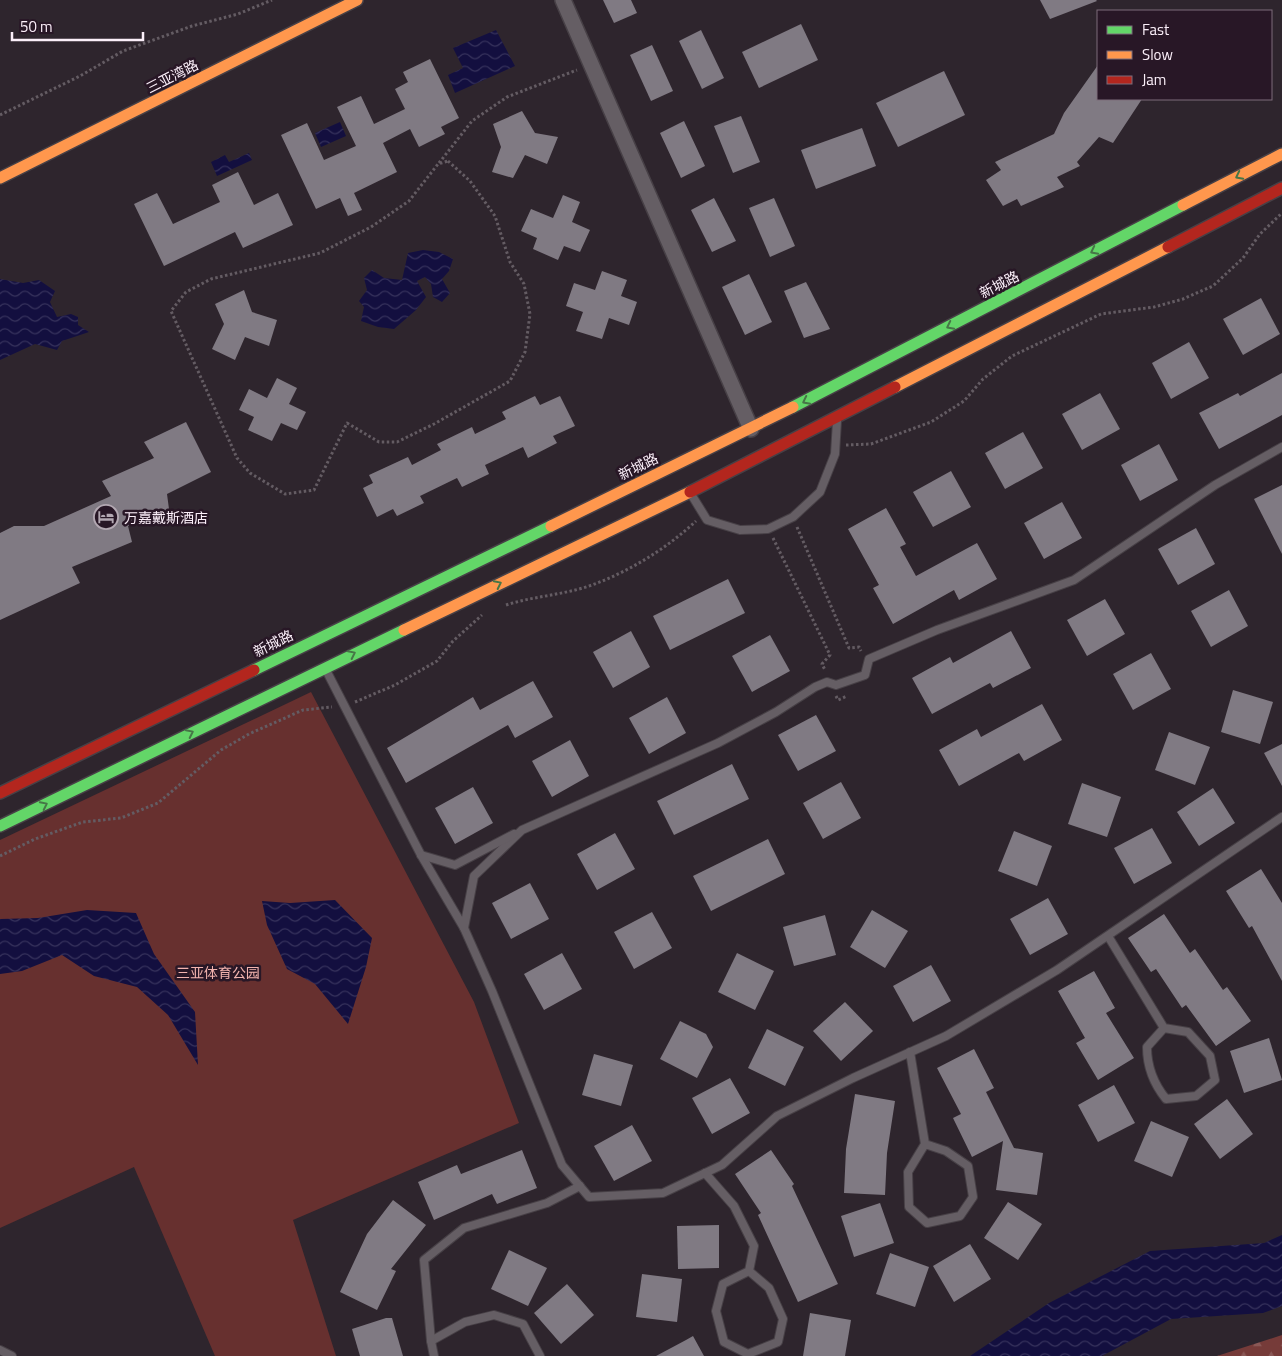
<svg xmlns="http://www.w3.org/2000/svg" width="1282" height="1356" viewBox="0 0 1282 1356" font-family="'Titillium Web','Noto Sans SC',sans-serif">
  <defs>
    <pattern id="forest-firs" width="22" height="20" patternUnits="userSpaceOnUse" patternTransform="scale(1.25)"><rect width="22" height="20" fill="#763b39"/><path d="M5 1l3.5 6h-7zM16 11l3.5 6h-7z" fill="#8a5856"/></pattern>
    <pattern id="water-waves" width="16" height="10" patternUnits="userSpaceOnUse" patternTransform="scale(1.25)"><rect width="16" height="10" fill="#130f3f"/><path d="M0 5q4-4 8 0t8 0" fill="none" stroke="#36325c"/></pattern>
  </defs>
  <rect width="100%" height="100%" fill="#2e252d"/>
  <!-- forest -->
  <polygon fill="url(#forest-firs)" points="1282,1335 1282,1356 1217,1356"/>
  <!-- park -->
  <polygon fill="#67302f" points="311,692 474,1002 519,1123 293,1220 336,1356 215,1356 134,1167 0,1228 0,840"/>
  <!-- water -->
  <g fill="url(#water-waves)">
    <polygon points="496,30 515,66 455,93 448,75 463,68 453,48"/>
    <polygon points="340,122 346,136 321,147 315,133"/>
    <polygon points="249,153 252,160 217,176 211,162 225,155 229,162"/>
    <polygon points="423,250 439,252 453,259 449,271 442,279 450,293 442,302 433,297 431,284 425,277 417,281 426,297 416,310 394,329 378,327 361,321 364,307 359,301 367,290 364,278 372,270 384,278 402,280 408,253"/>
    <polygon points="0,279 23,283 39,280 55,291 50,302 57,317 71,314 78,317 78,325 89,332 62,341 57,350 35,344 0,360"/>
    <polygon points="335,900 372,938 366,967 348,1024 315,984 287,969 267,925 262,901 290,903"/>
    <polygon points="87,910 136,913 154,954 195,1012 198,1065 168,1015 137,987 94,976 62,955 22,971 0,974 0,919 38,918"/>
    <polygon points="1282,1235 1282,1306 1263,1313 1171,1319 1102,1356 970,1356 1049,1303 1150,1251 1264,1243"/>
  </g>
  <!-- building -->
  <g fill="#807a83">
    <polygon points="603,0 631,0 637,13 614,23"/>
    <polygon points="1040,0 1096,0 1097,1 1050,19"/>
    <polygon points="801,24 818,60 759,88 742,52"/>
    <polygon points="701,30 724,78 702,89 679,41"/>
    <polygon points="652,45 673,91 651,101 630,55"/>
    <polygon points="430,59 459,118 441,127 445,134 419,147 410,129 383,143 397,172 354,193 362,210 348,216 340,198 316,209 281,135 307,123 324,160 356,146 337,107 361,96 374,124 405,109 395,89 408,82 403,72"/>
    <polygon points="1098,65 1098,99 1142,99 1113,143 1099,137 1077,162 1080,166 1057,177 1064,187 1021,206 1017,199 1003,206 986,180 1001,170 995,162 1054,134 1064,113"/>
    <polygon points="944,71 965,115 898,147 876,103"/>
    <polygon points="522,111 535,133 558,137 547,164 525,155 513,178 492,172 501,147 493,124"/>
    <polygon points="741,116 760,162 733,173 714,126"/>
    <polygon points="684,121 705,166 681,178 660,133"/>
    <polygon points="862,128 876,166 816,189 801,150"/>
    <polygon points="238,172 254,205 278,193 293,225 243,248 235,232 164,266 134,204 157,193 173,224 220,202 212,185"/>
    <polygon points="563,195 580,202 572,222 590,230 580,252 564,246 558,260 533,249 537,238 521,231 531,209 553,218"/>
    <polygon points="714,198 736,241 712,252 691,210"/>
    <polygon points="774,198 795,246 770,257 749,208"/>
    <polygon points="602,271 627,280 621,296 637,302 629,325 609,318 602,339 576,331 583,312 566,306 574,283 595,290"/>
    <polygon points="749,274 772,322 745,335 722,287"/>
    <polygon points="806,282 830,329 804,338 784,291"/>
    <polygon points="244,290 252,312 277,320 269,346 245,337 235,360 212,349 224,324 215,304"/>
    <polygon points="1261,298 1280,334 1243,355 1223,319"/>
    <polygon points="1189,342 1209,378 1171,399 1152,363"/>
    <polygon points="1282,373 1282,415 1219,449 1199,413 1238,393 1240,396"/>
    <polygon points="277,378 297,388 289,404 306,412 297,430 281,423 272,441 248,430 254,417 239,410 249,389 267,398"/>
    <polygon points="1100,393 1120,429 1082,450 1062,414"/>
    <polygon points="535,396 540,405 560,396 575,426 553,436 557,443 528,458 523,447 485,465 489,474 462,487 457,478 420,496 424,503 397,516 393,509 377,517 363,488 373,483 369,475 408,457 412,465 441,450 437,444 472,427 475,434 506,419 502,412"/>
    <polygon points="186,422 211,472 167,494 169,509 128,526 132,542 72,567 80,583 0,620 0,533 14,526 44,526 111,496 102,481 154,458 144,442"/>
    <polygon points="1023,432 1043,468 1005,489 985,453"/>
    <polygon points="1159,444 1178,480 1140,501 1121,465"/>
    <polygon points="951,471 971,507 933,527 913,492"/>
    <polygon points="1282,485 1282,554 1254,499"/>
    <polygon points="1062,502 1082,538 1044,559 1024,523"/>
    <polygon points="886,508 906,544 900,547 916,576 977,543 997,579 959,600 954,590 893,624 873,588 879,585 848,529"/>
    <polygon points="1196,528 1215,564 1178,585 1158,549"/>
    <polygon points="728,579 745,613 670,650 653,616"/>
    <polygon points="1229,590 1248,626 1211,647 1191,611"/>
    <polygon points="1105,599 1125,634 1087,656 1067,620"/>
    <polygon points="631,631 650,667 613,688 593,652"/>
    <polygon points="1011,631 1031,668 993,688 990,683 932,714 912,678 950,657 953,663"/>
    <polygon points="770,635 790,671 752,692 732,656"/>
    <polygon points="1151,653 1171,689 1133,710 1113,674"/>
    <polygon points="533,681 553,717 515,738 508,725 406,783 387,748 473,697 480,710"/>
    <polygon points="1233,690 1273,702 1260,744 1221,732"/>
    <polygon points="667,697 686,733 649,754 629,718"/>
    <polygon points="1042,704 1062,740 1024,761 1019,753 959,786 939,750 977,729 981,737"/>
    <polygon points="816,715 836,751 798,771 778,735"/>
    <polygon points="1169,732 1210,747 1195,785 1155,770"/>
    <polygon points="570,740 589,776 552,797 532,761"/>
    <polygon points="1282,744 1282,786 1264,753"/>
    <polygon points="732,764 749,799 674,835 657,801"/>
    <polygon points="841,782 861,818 823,839 803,803"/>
    <polygon points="1082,783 1121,797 1107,837 1068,824"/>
    <polygon points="473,787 493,823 455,844 435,808"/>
    <polygon points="1213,788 1235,823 1199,846 1177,812"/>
    <polygon points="1152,828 1172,863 1134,884 1114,848"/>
    <polygon points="1014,831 1052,846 1037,886 998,871"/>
    <polygon points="615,833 635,869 597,890 577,854"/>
    <polygon points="768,839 785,874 711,911 693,876"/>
    <polygon points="1261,869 1282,903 1282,981 1252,926 1249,928 1226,891"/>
    <polygon points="530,883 549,919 511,939 492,903"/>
    <polygon points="1048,898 1068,934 1030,955 1010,919"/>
    <polygon points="872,910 908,931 885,968 850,947"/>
    <polygon points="652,912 672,948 634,969 614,932"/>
    <polygon points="1164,914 1190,953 1195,949 1223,990 1227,987 1251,1021 1216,1046 1186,1005 1182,1008 1156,969 1151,972 1128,938"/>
    <polygon points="825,915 836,955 794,966 783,927"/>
    <polygon points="562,953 582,989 544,1010 524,974"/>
    <polygon points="737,953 774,971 755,1010 718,992"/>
    <polygon points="931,965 951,1001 913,1022 893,986"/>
    <polygon points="1094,971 1115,1008 1106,1013 1134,1058 1098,1080 1076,1043 1085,1038 1058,991"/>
    <polygon points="845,1002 873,1031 841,1061 813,1031"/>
    <polygon points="680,1021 706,1034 713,1047 697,1078 660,1059"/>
    <polygon points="767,1029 804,1047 785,1086 748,1068"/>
    <polygon points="1269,1038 1282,1080 1244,1093 1230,1051"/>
    <polygon points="974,1049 994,1088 986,1092 1014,1148 1043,1153 1037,1195 996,1190 1003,1141 972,1157 953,1118 961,1114 937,1068"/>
    <polygon points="594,1054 633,1065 621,1106 582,1095"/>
    <polygon points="730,1078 750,1113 712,1134 692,1098"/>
    <polygon points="1114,1085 1135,1123 1098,1142 1078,1105"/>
    <polygon points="855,1094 895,1101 887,1153 885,1195 844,1193 846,1149"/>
    <polygon points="1227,1099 1253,1134 1220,1159 1194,1124"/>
    <polygon points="1151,1121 1189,1137 1172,1177 1134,1161"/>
    <polygon points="632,1125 652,1161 614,1181 594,1146"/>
    <polygon points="522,1150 537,1188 497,1204 492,1194 434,1220 418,1182 457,1165 461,1174"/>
    <polygon points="771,1150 794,1184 792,1186 838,1284 798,1302 758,1215 761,1213 735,1174"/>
    <polygon points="393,1200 426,1225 391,1269 396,1271 377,1310 340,1292 367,1234"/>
    <polygon points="1008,1202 1042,1224 1018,1260 984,1238"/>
    <polygon points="880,1203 894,1243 854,1257 841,1216"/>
    <polygon points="719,1225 719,1268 678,1269 677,1226"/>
    <polygon points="970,1244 991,1279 954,1302 933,1266"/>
    <polygon points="509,1250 547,1268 528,1306 491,1289"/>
    <polygon points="890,1253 929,1267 915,1307 876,1294"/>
    <polygon points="642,1274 682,1279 677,1322 636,1317"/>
    <polygon points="567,1284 594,1315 561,1344 534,1313"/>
    <polygon points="810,1313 851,1320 845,1356 803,1356"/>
    <polygon points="386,1318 392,1318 403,1356 360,1356 352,1329"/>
    <polygon points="693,1336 704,1356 656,1356 686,1340"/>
  </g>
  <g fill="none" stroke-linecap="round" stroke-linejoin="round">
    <defs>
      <g id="lane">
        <polyline points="1282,447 1215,485 1074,580 937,630 869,659 865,675 836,685 827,682 815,687 776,712 718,743 522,830 474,876 464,928 492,991 562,1165 589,1197 663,1193 722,1165 777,1116 853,1078 946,1036 1057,970 1282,817"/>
        <polyline points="691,494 707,520 740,530 768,529 793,517 820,492 835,454 837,421"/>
        <polyline points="326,670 421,855 464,928"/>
        <polyline points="421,855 455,865 514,834"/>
        <path d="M 1108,936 L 1164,1028 L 1188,1032 L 1210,1056 L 1215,1080 L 1196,1096 L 1166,1099 C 1153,1083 1147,1067 1147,1047 L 1164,1028"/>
        <polyline points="910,1052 925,1144 908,1172 909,1207 927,1223 960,1216 973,1197 968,1166 946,1151 925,1144"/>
        <polyline points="705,1173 734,1206 754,1246 749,1271 723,1284 716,1311 724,1342 748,1354 778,1342 783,1319 769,1288 749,1271"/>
        <polyline points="431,1341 465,1322 494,1315 523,1324 540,1356"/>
        <polyline points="0,1350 12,1356"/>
        <polyline points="434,1356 431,1341 424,1260 464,1228 547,1203 580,1186"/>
      </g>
      <polyline id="street" points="563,0 751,429"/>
      <g id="fast">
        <polyline points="793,407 1183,205"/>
        <polyline points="254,670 551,526"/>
        <polyline points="0,826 404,630"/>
      </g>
      <g id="slow">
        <polyline points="0,178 357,0"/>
        <polyline points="1183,205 1282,154"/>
        <polyline points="895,387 1168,247"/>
        <polyline points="551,526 793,407"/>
        <polyline points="404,630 690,492"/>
      </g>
      <g id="jam">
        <polyline points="1168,247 1282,188"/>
        <polyline points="690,492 895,387"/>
        <polyline points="0,793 254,670"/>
      </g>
    </defs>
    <!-- lane casing -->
    <use href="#lane" stroke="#474046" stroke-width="10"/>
    <!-- street casing -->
    <use href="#street" stroke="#474046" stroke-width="18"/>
    <!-- fast casing -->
    <use href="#fast" stroke="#474046" stroke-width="14"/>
    <!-- slow casing -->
    <use href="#slow" stroke="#474046" stroke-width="14"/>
    <!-- jam casing -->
    <use href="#jam" stroke="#474046" stroke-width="14"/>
    <!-- path -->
    <g stroke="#645c63" stroke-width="3" stroke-dasharray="2.5 2.5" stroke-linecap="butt">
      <polyline points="0,115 80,76 123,51 192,26 238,14 272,0"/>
      <polygon points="448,161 470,181 495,216 510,262 524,284 530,314 525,352 510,381 434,424 397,442 379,442 347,423 314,490 285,494 250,473 237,458 171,311 186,292 211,279 320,253 371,227 409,201 438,164"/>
      <polyline points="439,163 472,121 507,97 577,70"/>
      <polyline points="846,445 871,444 931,422 964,401 983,379 1012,356 1101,314 1154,307 1183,299 1213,286 1243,258 1260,234 1282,213"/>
      <polyline points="797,527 849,648 859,647 861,651"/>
      <polyline points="773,538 830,655 822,664 825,670"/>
      <path d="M 506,605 C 534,596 564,595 592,585 C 630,571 666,549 696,521"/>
      <polyline points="836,696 838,700 847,696"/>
      <polyline points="355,702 395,685 437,661 453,641 482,615"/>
      <polyline points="0,856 35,839 83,822 121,818 158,803 221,750 249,734 303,710 332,707"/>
    </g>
    <!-- lane -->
    <use href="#lane" stroke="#655e64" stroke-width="8"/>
    <!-- street -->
    <use href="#street" stroke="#655e64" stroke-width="15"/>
    <!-- fast -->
    <use href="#fast" stroke="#63d668" stroke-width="11"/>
    <!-- slow -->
    <use href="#slow" stroke="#ff974d" stroke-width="11"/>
    <!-- jam -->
    <use href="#jam" stroke="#b3261e" stroke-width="11"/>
  </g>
  <!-- one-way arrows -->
  <defs><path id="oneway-chevron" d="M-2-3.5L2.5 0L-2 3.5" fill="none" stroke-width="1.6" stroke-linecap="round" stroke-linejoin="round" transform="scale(1.25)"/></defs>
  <g stroke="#467647">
    <use href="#oneway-chevron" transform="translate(1239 176) rotate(153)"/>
    <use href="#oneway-chevron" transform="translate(1094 251) rotate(153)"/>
    <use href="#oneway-chevron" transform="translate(950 326) rotate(153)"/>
    <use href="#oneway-chevron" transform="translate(806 401) rotate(153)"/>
    <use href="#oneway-chevron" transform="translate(498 584) rotate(-26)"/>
    <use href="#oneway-chevron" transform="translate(352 654) rotate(-26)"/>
    <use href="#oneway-chevron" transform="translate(190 733) rotate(-26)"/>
    <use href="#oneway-chevron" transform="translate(44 805) rotate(-26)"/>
  </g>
  <!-- icons -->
  <defs>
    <symbol id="hotel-ring" viewBox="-11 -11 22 22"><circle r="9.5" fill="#281726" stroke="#b3a8b2" stroke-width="1.5"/><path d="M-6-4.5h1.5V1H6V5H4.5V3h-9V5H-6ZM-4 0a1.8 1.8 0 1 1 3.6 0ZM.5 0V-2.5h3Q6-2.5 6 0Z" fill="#b3a8b2"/></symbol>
  </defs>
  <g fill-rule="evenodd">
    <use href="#hotel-ring" x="92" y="503" width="28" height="28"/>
  </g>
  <g text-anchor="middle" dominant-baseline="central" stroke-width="5" stroke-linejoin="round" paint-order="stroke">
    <!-- street labels -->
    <g font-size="14" fill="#fbeff9" stroke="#281726">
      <text transform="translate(172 76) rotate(-27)">三亚湾路</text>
      <text transform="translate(999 284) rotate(-27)">新城路</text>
      <text transform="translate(638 466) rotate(-26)">新城路</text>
      <text transform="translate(273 643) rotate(-26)">新城路</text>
    </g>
    <!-- poi labels -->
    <g font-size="14" fill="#fbeff9" stroke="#281726" text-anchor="start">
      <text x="124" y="517">万嘉戴斯酒店</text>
    </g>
    <!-- park labels -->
    <g font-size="14" fill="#f2b3ae" stroke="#281726">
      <text x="218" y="972">三亚体育公园</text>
    </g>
  </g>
  <!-- legend -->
  <rect x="1097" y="10" width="175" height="90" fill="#281726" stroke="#7c6d7a"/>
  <rect x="1107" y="26" width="25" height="8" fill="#63d668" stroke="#7c6d7a"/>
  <text x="1142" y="35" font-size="15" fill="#fbeff9">Fast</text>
  <rect x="1107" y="51" width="25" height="8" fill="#ff974d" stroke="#7c6d7a"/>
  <text x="1142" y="60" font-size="15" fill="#fbeff9">Slow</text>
  <rect x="1107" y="76" width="25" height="8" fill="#b3261e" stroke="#7c6d7a"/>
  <text x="1142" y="85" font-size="15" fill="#fbeff9">Jam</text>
  <!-- scale -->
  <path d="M12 32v8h131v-8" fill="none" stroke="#fbeff9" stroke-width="2.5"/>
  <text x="20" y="32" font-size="15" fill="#fbeff9" stroke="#281726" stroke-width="4" paint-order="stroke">50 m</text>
</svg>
